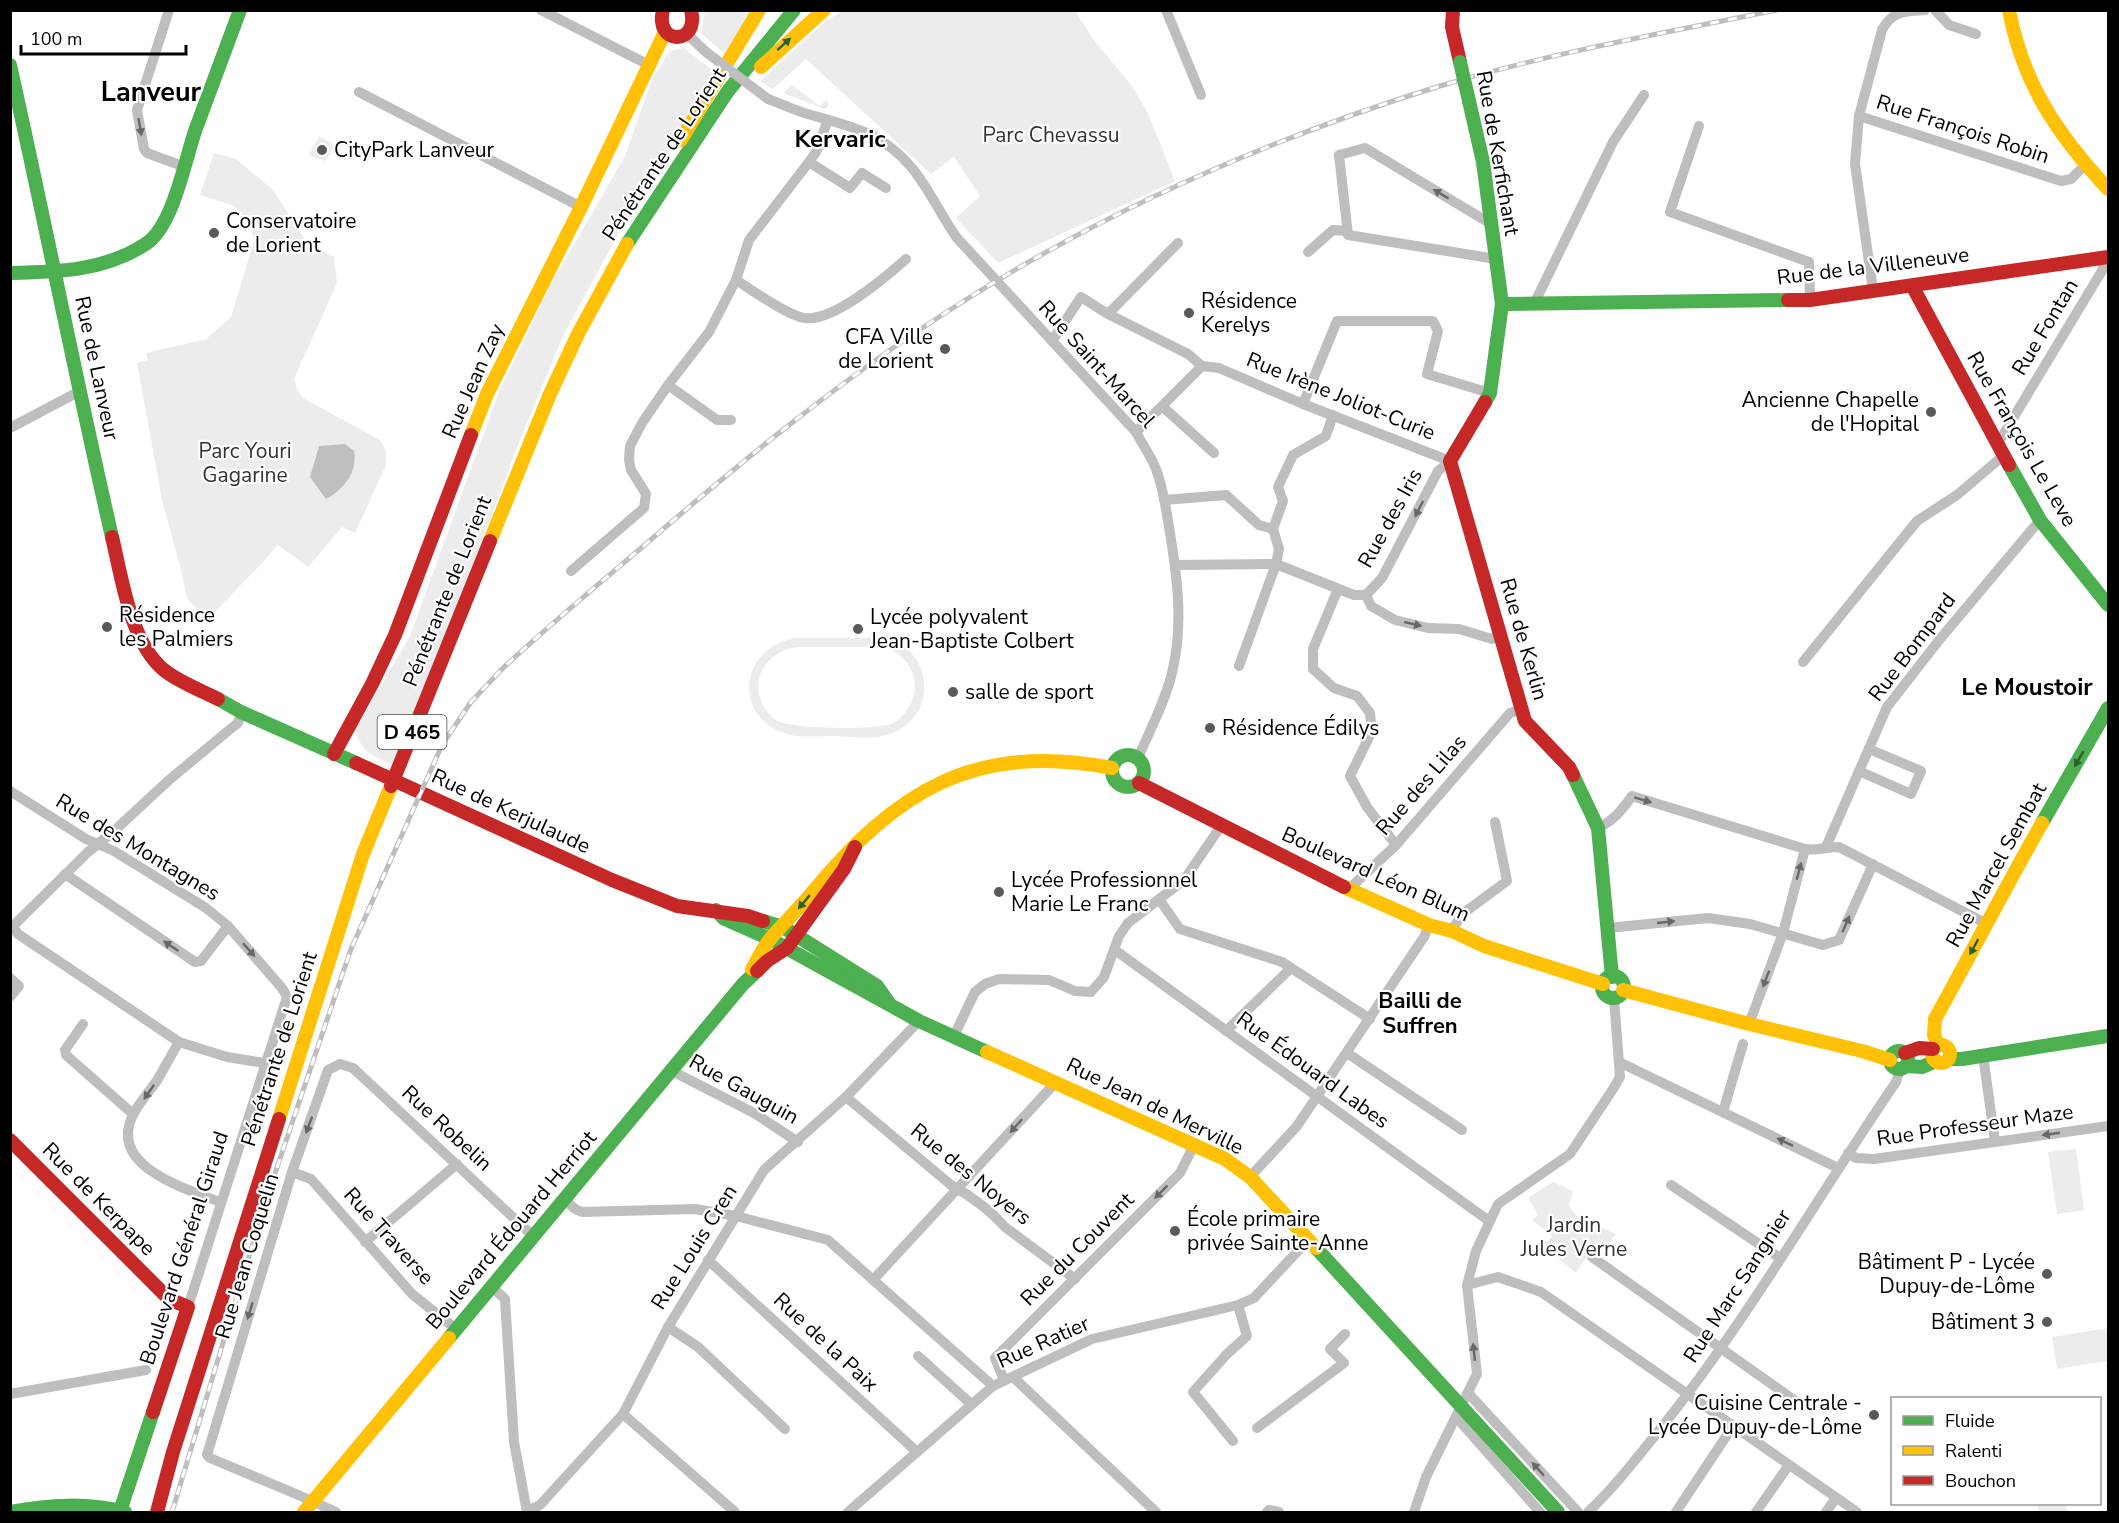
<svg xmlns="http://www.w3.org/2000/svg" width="2119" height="1523" viewBox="0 0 2119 1523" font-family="'Nunito Sans',sans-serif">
  <rect width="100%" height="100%" fill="#fff"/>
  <!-- green -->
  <g fill="#ececec" fill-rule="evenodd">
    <polygon points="705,11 754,11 725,54 701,33"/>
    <polygon points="842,11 1075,11 1093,39 1132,86 1147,111 1175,181 998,263 956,218 980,196 954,157 931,174 806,59 773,89 760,81 826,21"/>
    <path d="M 684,48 L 716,73 L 616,238 L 562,338 L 514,455 L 466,586 L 395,766 C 373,755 363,755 355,730 L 410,636 L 499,392 L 549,288 L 625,156 L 654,74 C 669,62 660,50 684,48 Z"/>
    <polygon points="792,85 820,106 826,100 829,104 826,108 822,108 783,93"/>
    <polygon points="319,136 335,145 325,161 309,155"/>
    <path d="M 214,153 L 236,159 L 273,190 L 307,243 L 334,257 L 337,283 L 294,379 L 297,389 L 303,398 L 380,440 L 386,451 L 386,465 L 355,533 L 342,527 L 308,567 L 278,545 C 255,572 230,595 207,621 L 187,598 L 180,566 L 162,500 L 137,363 L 148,360 L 146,353 L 206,339 L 231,317 L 254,241 L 249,225 L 241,212 L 232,205 L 200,195 Z"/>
    <path d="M 795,638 L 883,638 C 892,641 901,644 908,650 C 927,666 930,698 914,717 C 907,726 895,733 883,736 C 869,739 852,737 837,736 C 824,736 809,737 796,736 C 788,735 781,732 774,729 C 731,702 747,647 795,638 ZM 798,647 C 818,647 838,647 858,647 C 867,647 877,646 885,648 C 897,651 908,660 912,672 C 916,681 916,693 911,703 C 908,710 901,719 893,723 C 880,731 788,729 776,720 C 743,695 759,651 798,647 Z"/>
    <polygon points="2076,1149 2084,1210 2057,1214 2048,1152"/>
    <polygon points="1553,1182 1573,1191 1569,1206 1576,1215 1616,1234 1603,1250 1595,1244 1576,1273 1544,1246 1552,1236 1532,1220 1538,1215 1528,1198"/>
    <polygon points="2108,1328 2108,1361 2057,1369 2052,1337"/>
    <polygon points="2037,1504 2066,1504 2067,1512 2039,1512"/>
  </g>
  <!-- water -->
  <path fill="#bfbfbf" d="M 345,444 L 354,451 C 358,472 344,489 326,499 L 310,477 L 319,446 Z"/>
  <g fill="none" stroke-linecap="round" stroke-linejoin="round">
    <!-- street -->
    <g stroke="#bebebe" stroke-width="10">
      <polyline points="169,10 137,110 144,149 147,153 185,167"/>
      <polyline points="541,10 649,65"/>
      <polyline points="1166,10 1201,95"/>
      <polyline points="1935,10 1949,25 1976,34"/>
      <polyline points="687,34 706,52"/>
      <polyline points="359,92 581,207"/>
      <path d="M 768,99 C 782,104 796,111 811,115 C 853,127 883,133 912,168 C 930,190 941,216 957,238 L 1136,432 C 1142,444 1151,456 1156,469 C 1163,487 1166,508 1169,527 C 1177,575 1184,624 1172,673 C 1165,702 1150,730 1138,758"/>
      <polyline points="1859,116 2061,181 2071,179 2085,165"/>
      <polyline points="1699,126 1670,212 1809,262 1810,300"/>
      <polyline points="809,162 850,188 862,173 886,188"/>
      <polyline points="1491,224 1365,148 1339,155 1348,235 1496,259"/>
      <polyline points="1308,252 1333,230 1347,231"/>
      <path d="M 736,280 C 752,290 788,316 805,318 C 833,322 886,277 906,259"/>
      <path d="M 1873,290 L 1855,164 L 1859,116 L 1882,30 C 1893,10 1904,12 1925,10"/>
      <polyline points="1534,304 1613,142 1644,95"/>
      <polyline points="1108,314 1178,243"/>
      <polyline points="1052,341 1081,297 1108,314 1188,354 1202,366"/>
      <polyline points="668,385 717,420 731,420"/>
      <polyline points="1303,404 1337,321 1433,321 1438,331 1427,374 1490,393"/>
      <polyline points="1163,407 1214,453"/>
      <polyline points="10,428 80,391"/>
      <polyline points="1136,432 1202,366 1219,368 1303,404 1450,461 1438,471 1382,578 1366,595"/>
      <polyline points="1997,445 2103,269 2103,258"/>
      <polyline points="1164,500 1226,495 1259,525 1273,529"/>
      <polyline points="1175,565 1276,564 1354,595 1366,595"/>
      <polyline points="571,571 644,508 646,494 631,470 629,460 630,446 642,423 668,385 709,332 736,280 749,240 809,162 816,152 828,120"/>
      <polyline points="1338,589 1313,649 1313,669 1334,688 1357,696 1370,713 1372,731 1350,776 1367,807 1396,845"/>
      <polyline points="1366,595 1371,606 1395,620 1428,628 1459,629 1492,639 1501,636"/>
      <polyline points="1803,662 1917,521 1957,495 2003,456"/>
      <polyline points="1239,666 1276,564 1279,549 1273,529 1283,501 1278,487 1293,455 1326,436 1333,415"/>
      <polyline points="1859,771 1911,794 1921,771 1869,749"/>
      <polyline points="10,791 86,839 114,851 206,908 228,926 282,988 287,997 188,1307"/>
      <path d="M 1598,828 C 1613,821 1622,810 1632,796 L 1805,849 C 1816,851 1827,847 1839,847 L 1987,924"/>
      <polyline points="1826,847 1887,707 1940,639 2040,520"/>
      <polyline points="65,874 195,962 201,961 228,926"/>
      <polyline points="1349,889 1396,845 1510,713 1522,709"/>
      <polyline points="1159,899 1180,929 1282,962 1370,1019"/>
      <polyline points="13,927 18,934 179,1042 227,1057 265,1063"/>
      <polyline points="1608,928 1708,918 1750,924 1823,945 1839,940 1873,864"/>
      <polyline points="10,929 88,852 114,831 169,780 234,726 238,723 241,712"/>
      <polyline points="1452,931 1461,915 1507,881 1495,822"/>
      <polyline points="1115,950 1489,1221"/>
      <polyline points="10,978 19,986 10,997"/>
      <polyline points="83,1024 65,1050 66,1055 133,1114"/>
      <polyline points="1749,1024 1783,933 1805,849"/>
      <polyline points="1226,1031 1291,968"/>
      <polyline points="954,1036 975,992 985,984 999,979 1049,980 1075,991 1091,992 1104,977 1119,936 1128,923 1184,880 1221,826"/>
      <path d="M 179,1042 C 171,1055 164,1069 156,1082 C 148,1093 138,1104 132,1117 C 109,1167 187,1189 220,1202"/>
      <polyline points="1347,1053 1462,1130"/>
      <polyline points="1983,1055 1995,1142"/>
      <polyline points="1619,1062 1838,1168"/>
      <polyline points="670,1070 754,1113 798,1142"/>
      <path d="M 846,1097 L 951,1185 C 971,1196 990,1210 1005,1227 L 1075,1279"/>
      <polyline points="1723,1112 1743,1044"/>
      <polyline points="1848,1153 1856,1158 1874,1159 2108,1126"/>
      <polyline points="292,1172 311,1179 412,1294 456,1329"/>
      <polyline points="1250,1177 1297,1126 1424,937 1429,925"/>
      <polyline points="1671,1185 1780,1258"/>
      <polyline points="564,1199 575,1209 582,1212 695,1209 736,1216 828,1240 993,1386"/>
      <polyline points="365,1242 457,1164"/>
      <polyline points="1592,1257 1794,1400"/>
      <polyline points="708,1260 917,1452"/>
      <polyline points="873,1280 1056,1082"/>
      <polyline points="1467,1285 1498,1277 1541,1292 1857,1512"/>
      <polyline points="491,1286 505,1299 514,1442 527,1512"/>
      <polyline points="668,1327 698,1347 785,1429"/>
      <polyline points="918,1356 971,1404"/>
      <polyline points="1013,1377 1156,1512"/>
      <polyline points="1004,1380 995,1358 1180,1173 1194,1145"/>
      <polyline points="1468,1393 1578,1512"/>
      <polyline points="10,1394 146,1370"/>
      <polyline points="623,1414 735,1512"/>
      <polyline points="1456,1417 1540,1512"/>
      <polyline points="1257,1428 1344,1363 1330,1349 1345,1334"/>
      <polyline points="1233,1441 1193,1392 1227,1354 1247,1336 1238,1305"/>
      <polyline points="527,1511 540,1505 623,1414 668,1327 764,1170 846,1097 919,1021"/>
      <polyline points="336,1512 296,1494 210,1458 207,1455 292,1172 328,1070 340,1064 353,1068 533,1236"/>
      <polyline points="848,1512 993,1386 1092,1339 1238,1305 1254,1298 1308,1240"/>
      <polyline points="1267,1512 1269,1510 1279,1512"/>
      <polyline points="1414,1512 1426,1477 1477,1374 1467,1285 1476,1251 1498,1204 1570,1154 1613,1089 1620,1077 1614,998"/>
      <path d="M 1588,1512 C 1614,1488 1635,1460 1657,1433 C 1746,1323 1816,1199 1896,1082 L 1900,1069"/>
      <polyline points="1676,1512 1733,1426"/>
      <polyline points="1756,1512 1789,1465"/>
      <polyline points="1826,1512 1836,1498"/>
    </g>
    <!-- fast -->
    <g stroke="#4caf50" stroke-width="14">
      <path d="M 10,65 C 45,222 76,380 112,537"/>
      <polyline points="1469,101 1483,162 1502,304 1490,393 1485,402"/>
      <polyline points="627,244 728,91 794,10"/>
      <path d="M 10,273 C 58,272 106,271 147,243 C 173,225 185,161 195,131 C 210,90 225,50 240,10"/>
      <polyline points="1502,304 1788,300"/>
      <polyline points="2009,465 2040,520 2108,605"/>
      <polyline points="218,699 241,712 356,763"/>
      <circle cx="1128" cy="771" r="16"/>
      <polyline points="1573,775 1598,828 1612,977"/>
      <polyline points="2042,823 2108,708"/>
      <polyline points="716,910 723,918 770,939 919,1021 987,1052"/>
      <polyline points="763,921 783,927 877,986 889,1003"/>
      <circle cx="1613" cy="987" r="11"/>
      <circle cx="1899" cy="1060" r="9"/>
      <polyline points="1949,1059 1962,1059 2107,1036"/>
      <polyline points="1906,1066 1922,1067 1936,1061"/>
      <polyline points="1316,1248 1558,1512"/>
      <polyline points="449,1338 743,984 757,971"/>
      <polyline points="120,1511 153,1412"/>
      <path d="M 10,1512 C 49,1505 86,1502 125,1512"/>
    </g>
    <!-- slow -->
    <g stroke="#ffc107" stroke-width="14">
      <path d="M 2009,10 C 2023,84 2057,134 2108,189"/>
      <polyline points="761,67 824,10"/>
      <polyline points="681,140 759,10"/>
      <polyline points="471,435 487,394 581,207 665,32"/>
      <polyline points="490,541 550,394 578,334 627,244"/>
      <polyline points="1344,887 1429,925 1452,931 1484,946 1603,984"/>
      <path d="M 752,969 C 758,959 763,947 771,938 C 784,923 798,909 811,894 C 897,790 974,742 1112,768"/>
      <polyline points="1623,990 1749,1024 1862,1051 1890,1060"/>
      <circle cx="1941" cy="1054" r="9"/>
      <path d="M 1938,1045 L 1934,1035 L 1935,1019 C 1971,954 2005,888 2042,823"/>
      <polyline points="987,1052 1225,1159 1250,1177 1316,1248"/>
      <polyline points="279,1119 363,854 391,786"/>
      <polyline points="304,1512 449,1338"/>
    </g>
    <!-- jam -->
    <g stroke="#c62828" stroke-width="14">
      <path d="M 663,10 C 654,46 700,46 691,10"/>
      <polyline points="1453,10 1452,27 1460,62"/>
      <polyline points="1914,285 1915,291 2009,465"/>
      <polyline points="1788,300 1810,300 2108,257"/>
      <polyline points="1485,402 1450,461 1525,721 1569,767 1573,775"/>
      <path d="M 112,537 C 122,578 130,642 164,670 C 177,681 202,691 218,699"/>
      <polyline points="334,754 372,684 395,635 471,435"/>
      <polyline points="1139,783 1344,887"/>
      <polyline points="391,786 490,541"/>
      <polyline points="413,789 612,880 677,906 748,916 763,921"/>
      <polyline points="757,971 767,961 787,948 844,869 855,847"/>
      <polyline points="1905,1053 1919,1048 1933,1049"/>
      <polyline points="10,1140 169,1299 188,1307 153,1412"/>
      <polyline points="157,1512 173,1452 279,1119"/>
    </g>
    <defs>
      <path id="rail" d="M 172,1512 L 267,1197 L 351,949 L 442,745 L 471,702 L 502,669 C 547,627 594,588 640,549 C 737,465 834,385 942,315 C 1095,215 1265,140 1440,86 C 1550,53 1664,33 1777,10"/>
    </defs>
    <!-- rail casing -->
    <use href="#rail" stroke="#bebebe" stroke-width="5"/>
    <!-- rail -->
    <use href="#rail" stroke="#fff" stroke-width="3" stroke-dasharray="9" stroke-linecap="butt"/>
    <!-- street-bridge -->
    <polyline stroke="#bebebe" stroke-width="10" points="706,52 768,99"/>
    <!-- fast-bridge -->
    <polyline stroke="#4caf50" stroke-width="14" points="1460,62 1469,101"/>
    <!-- jam-bridge -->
    <polyline stroke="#c62828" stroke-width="14" points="356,763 413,789"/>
  </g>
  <!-- one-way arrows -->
  <defs><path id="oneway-solid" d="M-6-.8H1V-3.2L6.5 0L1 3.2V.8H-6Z" transform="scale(1.5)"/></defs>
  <g fill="#2a602c">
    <use href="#oneway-solid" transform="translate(784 44) rotate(-42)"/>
    <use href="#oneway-solid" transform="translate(2079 759) rotate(120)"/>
    <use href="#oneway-solid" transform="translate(804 902) rotate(130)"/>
    <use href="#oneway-solid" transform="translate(1974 947) rotate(118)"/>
  </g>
  <g fill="#686868">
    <use href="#oneway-solid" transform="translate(140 127) rotate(80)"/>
    <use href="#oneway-solid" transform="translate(1441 194) rotate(-149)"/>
    <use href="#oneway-solid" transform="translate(1419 509) rotate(117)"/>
    <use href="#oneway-solid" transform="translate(1413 624) rotate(13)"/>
    <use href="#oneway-solid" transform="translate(1643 800) rotate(17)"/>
    <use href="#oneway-solid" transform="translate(1799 871) rotate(-75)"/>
    <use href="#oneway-solid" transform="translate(1666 922) rotate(-6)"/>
    <use href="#oneway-solid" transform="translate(1846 924) rotate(-66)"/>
    <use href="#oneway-solid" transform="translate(171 946) rotate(-146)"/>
    <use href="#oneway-solid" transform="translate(249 950) rotate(48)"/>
    <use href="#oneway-solid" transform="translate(1766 979) rotate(111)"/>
    <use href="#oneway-solid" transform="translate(149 1092) rotate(125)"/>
    <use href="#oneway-solid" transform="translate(309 1125) rotate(110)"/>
    <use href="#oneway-solid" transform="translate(1016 1126) rotate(132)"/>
    <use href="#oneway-solid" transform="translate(2051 1134) rotate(172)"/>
    <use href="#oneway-solid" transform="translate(1785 1142) rotate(-154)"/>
    <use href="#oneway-solid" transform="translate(1161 1192) rotate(135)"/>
    <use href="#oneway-solid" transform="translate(250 1311) rotate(107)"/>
    <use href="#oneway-solid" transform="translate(1474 1352) rotate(-96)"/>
    <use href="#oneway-solid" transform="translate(1538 1469) rotate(-132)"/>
  </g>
  <!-- markers -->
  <g fill="#595959" stroke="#fff" stroke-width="2">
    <circle cx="322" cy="150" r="6"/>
    <circle cx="214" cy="233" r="6"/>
    <circle cx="1189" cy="313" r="6"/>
    <circle cx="945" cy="349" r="6"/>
    <circle cx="1931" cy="412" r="6"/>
    <circle cx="107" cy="627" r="6"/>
    <circle cx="858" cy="629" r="6"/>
    <circle cx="953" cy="692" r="6"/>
    <circle cx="1210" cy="728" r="6"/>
    <circle cx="999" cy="892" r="6"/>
    <circle cx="1175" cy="1231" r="6"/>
    <circle cx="2047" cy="1274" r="6"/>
    <circle cx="2047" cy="1322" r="6"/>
    <circle cx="1874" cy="1415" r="6"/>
  </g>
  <g text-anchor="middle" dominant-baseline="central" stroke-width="4.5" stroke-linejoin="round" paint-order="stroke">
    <!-- shield labels -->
    <rect fill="#fff" stroke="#4c4c4c" stroke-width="1.5" x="377.5" y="715" width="69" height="34" rx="4.5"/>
    <g font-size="20" font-weight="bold" fill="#000">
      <text x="412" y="732">D 465</text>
    </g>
    <!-- street labels -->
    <g font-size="21" fill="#000" stroke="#fff">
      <text transform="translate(1963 129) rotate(18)">Rue François Robin</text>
      <text transform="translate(1498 153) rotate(80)">Rue de Kerfichant</text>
      <text transform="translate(664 154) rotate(-56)">Pénétrante de Lorient</text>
      <text transform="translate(1873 266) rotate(-7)">Rue de la Villeneuve</text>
      <text transform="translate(2045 327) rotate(-59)">Rue Fontan</text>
      <text transform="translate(1097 364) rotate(48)">Rue Saint-Marcel</text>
      <text transform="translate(97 368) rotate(78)">Rue de Lanveur</text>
      <text transform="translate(473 381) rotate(-66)">Rue Jean Zay</text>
      <text transform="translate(1341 396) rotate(22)">Rue Irène Joliot-Curie</text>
      <text transform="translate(2022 439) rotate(60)">Rue François Le Leve</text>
      <text transform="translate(1390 518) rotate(-61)">Rue des Iris</text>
      <text transform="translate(447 591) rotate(-68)">Pénétrante de Lorient</text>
      <text transform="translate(1524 639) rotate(74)">Rue de Kerlin</text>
      <text transform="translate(1912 647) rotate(-53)">Rue Bompard</text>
      <text transform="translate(1421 785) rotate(-49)">Rue des Lilas</text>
      <text transform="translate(511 811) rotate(25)">Rue de Kerjulaude</text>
      <text transform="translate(138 847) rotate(31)">Rue des Montagnes</text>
      <text transform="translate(1996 865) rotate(-61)">Rue Marcel Sembat</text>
      <text transform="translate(1376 874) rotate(24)">Boulevard Léon Blum</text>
      <text transform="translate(279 1049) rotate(-72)">Pénétrante de Lorient</text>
      <text transform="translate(1313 1070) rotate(36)">Rue Édouard Labes</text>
      <text transform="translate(744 1089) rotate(29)">Rue Gauguin</text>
      <text transform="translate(1155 1106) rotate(26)">Rue Jean de Merville</text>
      <text transform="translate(1975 1125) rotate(-8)">Rue Professeur Maze</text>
      <text transform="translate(447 1128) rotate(43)">Rue Robelin</text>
      <text transform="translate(971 1174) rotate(39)">Rue des Noyers</text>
      <text transform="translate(99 1199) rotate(45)">Rue de Kerpape</text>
      <text transform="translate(511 1230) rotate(-50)">Boulevard Édouard Herriot</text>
      <text transform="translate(389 1236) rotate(48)">Rue Traverse</text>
      <text transform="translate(694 1247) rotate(-58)">Rue Louis Cren</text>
      <text transform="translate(184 1248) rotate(-72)">Boulevard Général Giraud</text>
      <text transform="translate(1077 1249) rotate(-45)">Rue du Couvent</text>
      <text transform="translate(247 1256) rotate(-73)">Rue Jean Coquelin</text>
      <text transform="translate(1737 1286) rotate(-57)">Rue Marc Sangnier</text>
      <text transform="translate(826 1342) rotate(43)">Rue de la Paix</text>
      <text transform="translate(1043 1342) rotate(-24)">Rue Ratier</text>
    </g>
    <!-- park labels -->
    <g font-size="21" fill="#333" stroke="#fff">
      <text x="1051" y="135">Parc Chevassu</text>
      <text x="245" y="451">Parc Youri<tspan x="245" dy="24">Gagarine</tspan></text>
      <text x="1574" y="1225">Jardin<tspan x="1574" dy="24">Jules Verne</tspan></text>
    </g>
    <!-- poi labels -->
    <g font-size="21" fill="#000" stroke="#fff" text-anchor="start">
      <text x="334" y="150">CityPark Lanveur</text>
      <text x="226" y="221">Conservatoire<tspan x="226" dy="24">de Lorient</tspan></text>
      <text x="1201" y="301">Résidence<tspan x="1201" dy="24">Kerelys</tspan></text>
      <text x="933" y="337" text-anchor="end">CFA Ville<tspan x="933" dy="24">de Lorient</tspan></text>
      <text x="1919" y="400" text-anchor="end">Ancienne Chapelle<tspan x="1919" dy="24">de l'Hopital</tspan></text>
      <text x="119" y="615">Résidence<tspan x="119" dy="24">les Palmiers</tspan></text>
      <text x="870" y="617">Lycée polyvalent<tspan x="870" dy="24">Jean-Baptiste Colbert</tspan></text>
      <text x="965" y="692">salle de sport</text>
      <text x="1222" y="728">Résidence Édilys</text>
      <text x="1011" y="880">Lycée Professionnel<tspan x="1011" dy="24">Marie Le Franc</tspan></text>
      <text x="1187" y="1219">École primaire<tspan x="1187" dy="24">privée Sainte-Anne</tspan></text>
      <text x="2035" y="1262" text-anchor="end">Bâtiment P - Lycée<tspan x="2035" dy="24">Dupuy-de-Lôme</tspan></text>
      <text x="2035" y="1322" text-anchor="end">Bâtiment 3</text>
      <text x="1862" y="1403" text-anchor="end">Cuisine Centrale -<tspan x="1862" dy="24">Lycée Dupuy-de-Lôme</tspan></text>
    </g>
    <!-- neighbourhood labels -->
    <g font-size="22" font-weight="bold" fill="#000" stroke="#fff">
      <text x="1420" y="1001">Bailli de<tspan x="1420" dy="25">Suffren</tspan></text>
    </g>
    <!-- quarter labels -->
    <g font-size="24" font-weight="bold" fill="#000" stroke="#fff">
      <text x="840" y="139">Kervaric</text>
      <text x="2027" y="687">Le Moustoir</text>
    </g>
    <!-- district labels -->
    <g font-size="27" font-weight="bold" fill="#000" stroke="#fff">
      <text x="151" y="92">Lanveur</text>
    </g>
  </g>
  <!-- border -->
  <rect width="2119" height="1523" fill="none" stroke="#000000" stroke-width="24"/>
  <!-- legend -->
  <rect x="1891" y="1397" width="210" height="108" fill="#ffffff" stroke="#999999" stroke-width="1.5"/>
  <rect x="1903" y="1416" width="30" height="9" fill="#4caf50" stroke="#999999" stroke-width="1.5"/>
  <text x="1945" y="1427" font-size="18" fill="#000000">Fluide</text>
  <rect x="1903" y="1446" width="30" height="9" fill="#ffc107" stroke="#999999" stroke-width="1.5"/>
  <text x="1945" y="1457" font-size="18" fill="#000000">Ralenti</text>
  <rect x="1903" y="1476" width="30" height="9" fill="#c62828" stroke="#999999" stroke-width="1.5"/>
  <text x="1945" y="1487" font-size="18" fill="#000000">Bouchon</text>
  <!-- scale -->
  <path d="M21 45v9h165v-9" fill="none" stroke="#000000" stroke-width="3"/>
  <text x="30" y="45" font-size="18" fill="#000000" stroke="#ffffff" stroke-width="4.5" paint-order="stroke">100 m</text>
</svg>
